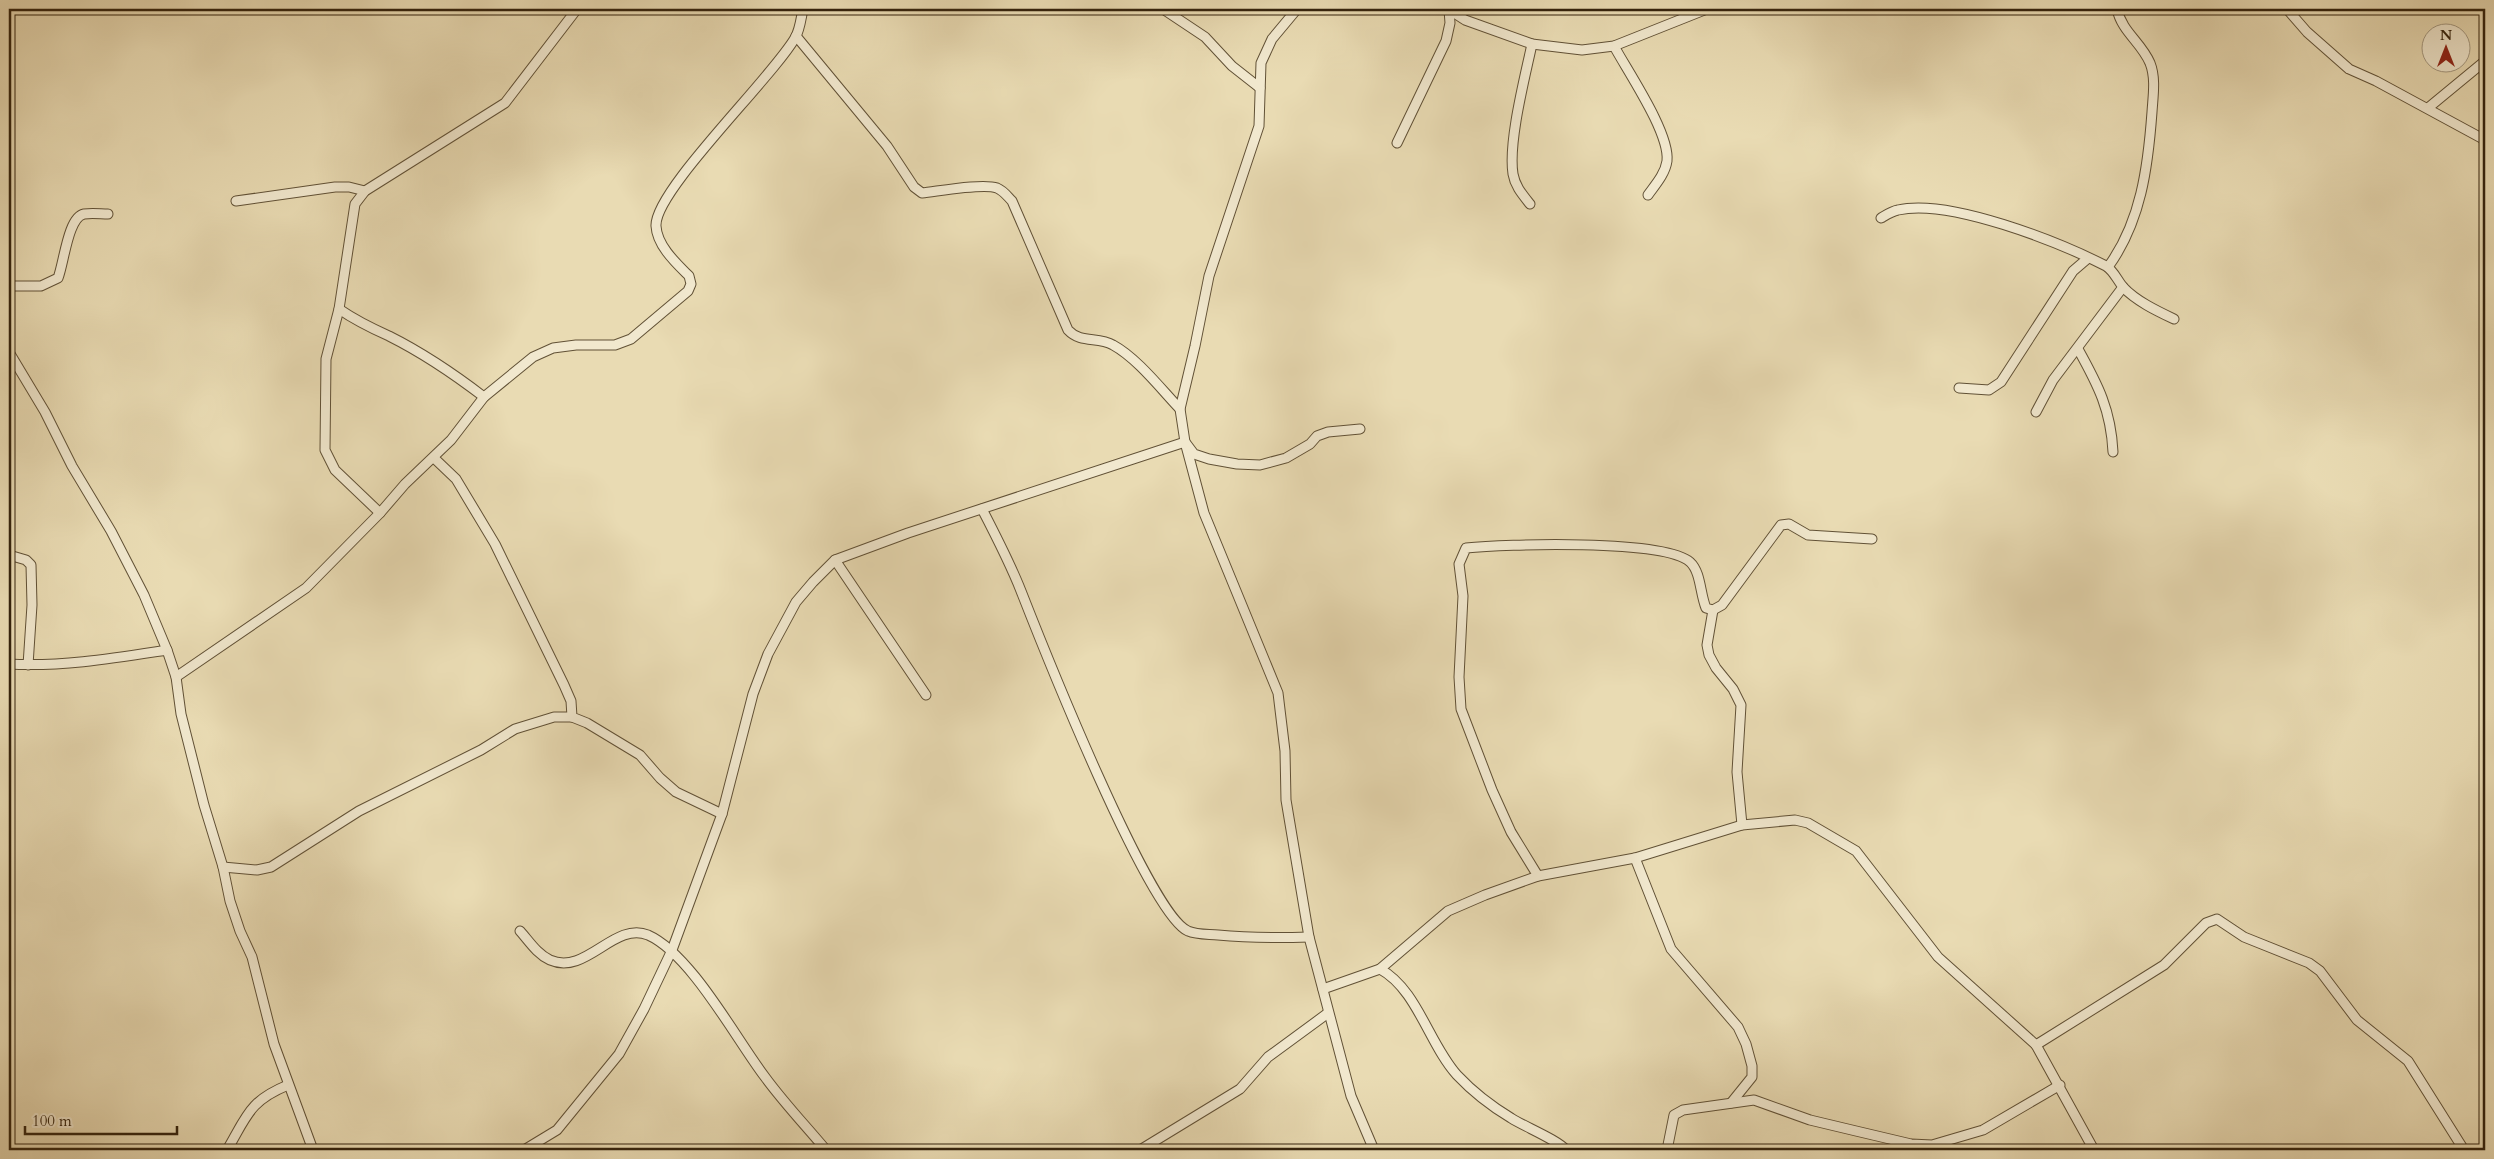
<svg xmlns="http://www.w3.org/2000/svg" width="2494" height="1159" viewBox="0 0 2494 1159" font-family="Cardo,serif">
  <rect width="100%" height="100%" fill="#e9dbb3"/>
  <filter id="stains"><feTurbulence type="fractalNoise" baseFrequency=".004" numOctaves="4"/><feColorMatrix values="0 0 0 0 .2 0 0 0 0 .09 0 0 0 0 .02 0 0 0 .5 -.17"/></filter>
  <radialGradient id="worn" r=".72"><stop offset=".6" stop-color="#630" stop-opacity="0"/><stop offset="1" stop-color="#630" stop-opacity=".3"/></radialGradient>
  <g fill="none" stroke-linecap="round" stroke-linejoin="round">
    <defs>
      <g id="minor">
        <polyline points="1163,9 1205,37 1232,66 1260,88"/>
        <polyline points="1297,9 1272,39 1261,63 1259,126 1209,276 1195,346 1180,409 1185,442 1204,513 1278,693 1285,751 1286,800 1309,937 1351,1096 1374,1150"/>
        <polyline points="1448,9 1465,20 1532,44 1582,50 1614,46 1707,9"/>
        <polyline points="2287,9 2307,32 2349,69 2376,81 2485,140"/>
        <path d="M 796,36 L 887,146 L 914,187 L 922,193 C 940,191 983,183 997,188 C 1004,191 1007,196 1012,201 L 1068,330 C 1081,344 1098,336 1113,345 C 1137,358 1161,389 1180,409"/>
        <path d="M 1614,46 C 1628,72 1670,133 1667,161 C 1665,174 1656,184 1648,195"/>
        <polyline points="2428,108 2485,61"/>
        <polyline points="1397,143 1446,41 1450,23 1449,10"/>
        <polyline points="236,201 335,187 349,187 365,191"/>
        <path d="M 1530,204 C 1522,194 1515,186 1513,174 C 1508,142 1525,77 1532,44"/>
        <path d="M 1881,218 C 1886,215 1892,211 1898,210 C 1949,198 2059,242 2106,266 C 2114,271 2117,280 2123,287 C 2136,301 2157,311 2174,319"/>
        <path d="M 2108,267 C 2141,222 2148,167 2152,112 C 2153,96 2156,78 2150,63 C 2141,42 2122,32 2117,9"/>
        <path d="M 9,286 L 41,286 L 58,278 C 64,263 68,217 84,214 C 92,213 101,214 108,214"/>
        <path d="M 339,309 C 355,320 371,328 389,336 C 423,353 454,374 484,397"/>
        <path d="M 2078,349 C 2098,385 2111,410 2113,452"/>
        <polyline points="9,352 45,412 72,466 111,531 144,595 167,650 176,677 181,714 204,805 223,867 230,901 240,931 252,957 274,1044 313,1150"/>
        <polyline points="1959,388 1989,390 2001,382 2073,271 2087,259"/>
        <polyline points="2036,412 2053,380 2123,287"/>
        <polyline points="434,458 456,479 495,544 564,685 571,701 572,717 587,723 640,755 660,778 676,792 722,814"/>
        <path d="M 982,509 C 996,536 1010,563 1021,591 C 1041,642 1149,915 1188,931 C 1197,935 1209,934 1218,935 C 1248,938 1278,938 1309,937"/>
        <polyline points="380,513 335,470 325,450 326,359 339,309 355,204 365,191 505,103 577,9"/>
        <polyline points="9,555 26,560 31,565 32,605 28,665"/>
        <polyline points="835,560 926,695"/>
        <polyline points="1713,610 1707,645 1709,655 1716,668 1733,689 1741,705 1737,772 1742,825"/>
        <path d="M 9,664 C 62,667 115,658 167,650"/>
        <path d="M 176,677 L 306,588 L 380,513 L 405,484 L 451,440 L 484,397 L 533,357 L 553,348 L 576,345 L 615,345 L 631,339 L 688,291 L 691,284 L 689,276 C 677,264 657,246 656,226 C 654,191 772,78 795,38 C 800,30 801,18 803,9"/>
        <polyline points="1635,858 1671,949 1738,1027 1746,1044 1752,1066 1752,1077 1731,1103"/>
        <polyline points="223,867 257,870 271,867 359,811 481,750 515,729 554,717 572,717"/>
        <path d="M 1538,876 L 1511,832 L 1492,790 L 1461,709 L 1459,677 L 1463,596 L 1459,564 L 1466,548 C 1504,544 1664,539 1690,562 C 1701,572 1700,594 1706,608 L 1713,610 L 1722,605 L 1781,525 L 1789,524 L 1808,535 L 1872,539"/>
        <path d="M 520,931 C 529,941 537,954 550,960 C 586,976 614,921 648,935 C 691,954 736,1039 765,1077 C 784,1103 806,1126 826,1150"/>
        <path d="M 1380,969 C 1417,989 1429,1044 1457,1075 C 1473,1092 1491,1106 1511,1118 C 1523,1126 1558,1140 1566,1150"/>
        <polyline points="1323,989 1380,969 1448,911 1485,895 1538,876 1635,858 1742,825 1795,820 1808,823 1856,851 1938,957 2036,1045 2094,1150"/>
        <polyline points="2036,1045 2164,965 2206,923 2217,919 2244,937 2309,963 2320,971 2357,1020 2408,1061 2464,1150"/>
        <path d="M 227,1150 C 247,1116 249,1101 288,1085"/>
        <polyline points="524,1150 557,1130 619,1054 644,1009 672,950 722,814 753,694 768,654 796,602 813,582 835,560 908,533 1185,442 1194,454 1209,459 1237,464 1260,465 1286,458 1310,444 1317,436 1328,432 1360,429"/>
        <polyline points="1140,1150 1240,1089 1268,1057 1328,1013"/>
        <polyline points="1667,1150 1674,1115 1683,1110 1754,1100 1810,1120 1856,1131 1911,1144 1932,1145 1983,1130 2060,1085"/>
      </g>
    </defs>
    <!-- minor casing -->
    <use href="#minor" stroke="#615136" stroke-width="11"/>
    <!-- minor -->
    <use href="#minor" stroke="#f1e8ce" stroke-width="9"/>
  </g>
  <!-- margin -->
  <rect width="2494" height="1159" fill="none" stroke="#e9dbb3" stroke-width="30"/>
  <rect x="10" y="10" width="2474" height="1139" fill="none" stroke="#34230d" stroke-width="2.5"/>
  <rect x="15" y="15" width="2464" height="1129" fill="none" stroke="#34230d"/>
  <!-- north arrow -->
  <g transform="translate(2446 48)"><circle r="24" fill="#f1e8ce" stroke="#a59981"/>
  <path d="M0-4L9 19L0 12L-9 19Z" fill="#8f2418"/>
  <text y="-8" font-size="14" font-weight="bold" text-anchor="middle" fill="#34230d">N</text>
  </g>
  <!-- scale -->
  <path d="M25 1126v8h152v-8" fill="none" stroke="#34230d" stroke-width="2.5"/>
  <text x="32" y="1126" font-size="15" fill="#34230d" stroke="#f1e8ce" stroke-width="4" paint-order="stroke">100 m</text>
  <rect width="100%" height="100%" filter="url(#stains)"/>
  <rect width="100%" height="100%" fill="url(#worn)"/>
</svg>
